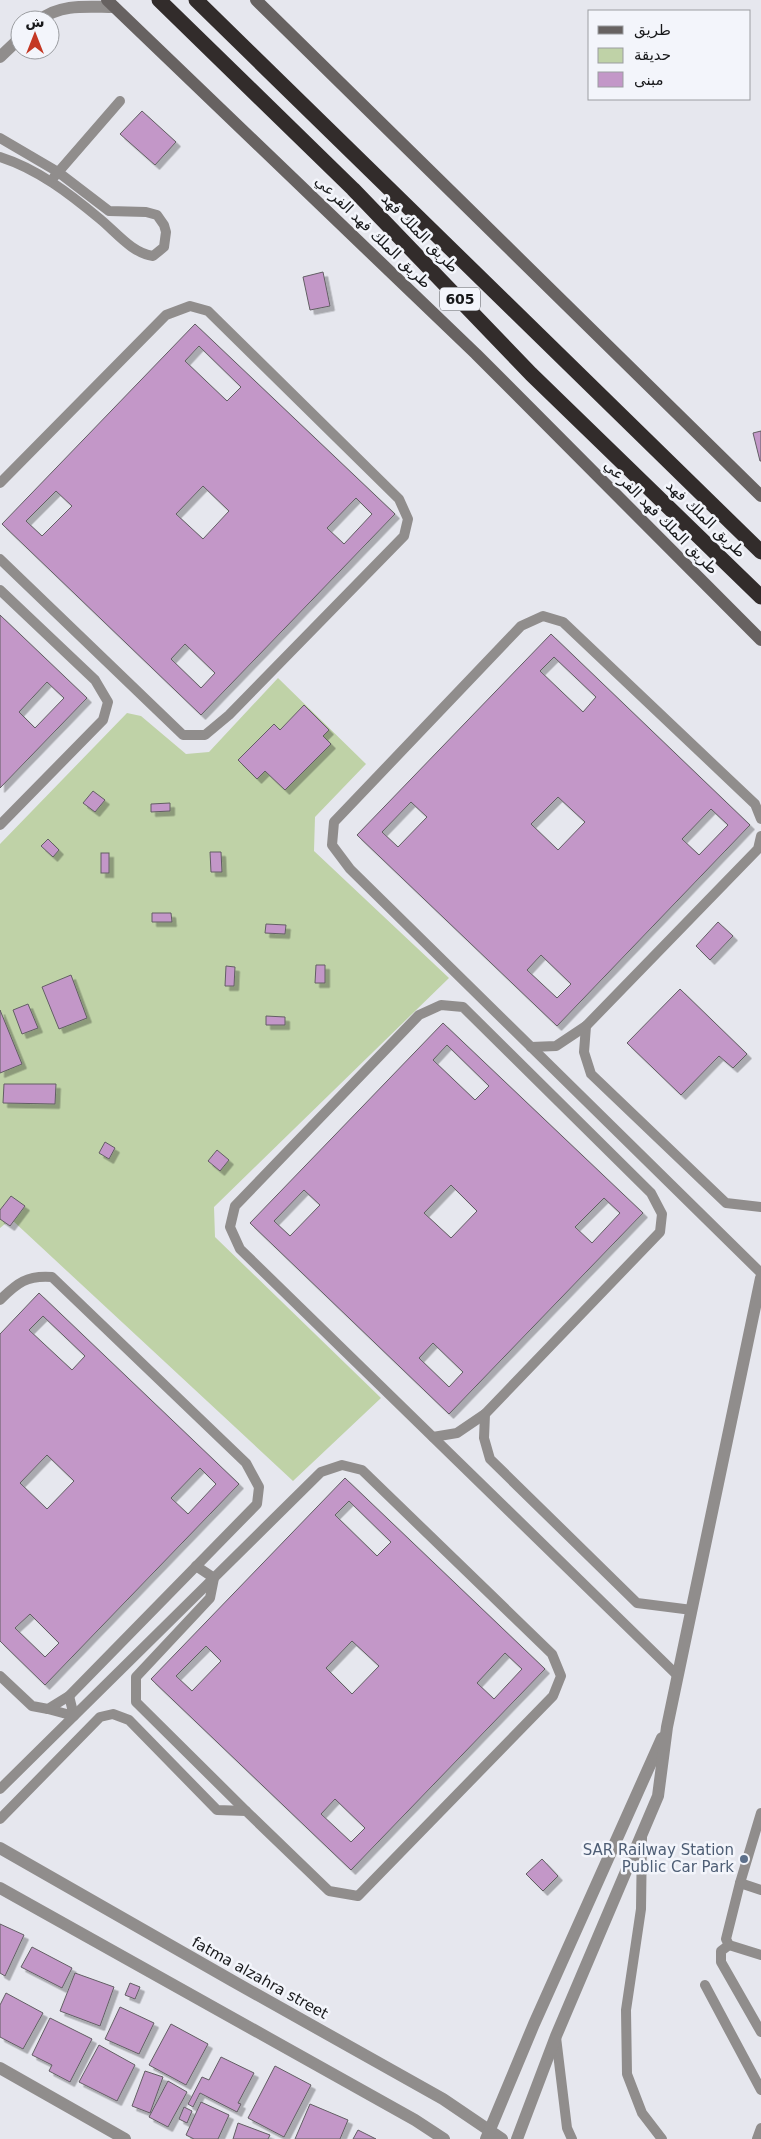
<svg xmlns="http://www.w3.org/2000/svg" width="761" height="2139" viewBox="0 0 761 2139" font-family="'DejaVu Sans','Noto Naskh Arabic',sans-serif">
  <defs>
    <filter id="shadow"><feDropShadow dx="4.5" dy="4.5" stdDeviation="0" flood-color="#0004"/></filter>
  </defs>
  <rect width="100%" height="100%" fill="#e6e7ee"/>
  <!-- green -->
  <polygon fill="#bfd2a7" points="278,678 366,764 315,817 314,851 449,978 214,1207 215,1237 381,1398 293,1481 11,1219 0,1228 0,844 127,713 141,716 186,754 209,752"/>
  <!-- building -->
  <g fill="#c397c8" stroke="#625e63" fill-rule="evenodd" filter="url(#shadow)">
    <polygon points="142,111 176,142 155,165 120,134"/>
    <polygon points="323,272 330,306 310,310 303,277"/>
    <path d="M 195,324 L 395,514 L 201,715 L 2,524 ZM 199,346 L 241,387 L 227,401 L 185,361 ZM 203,486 L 229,511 L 203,539 L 176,514 ZM 56,491 L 72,506 L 42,536 L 26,521 ZM 356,498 L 372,514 L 344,544 L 327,528 ZM 185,644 L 215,673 L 201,688 L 171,659 Z"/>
    <polygon points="761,431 761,461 760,461 753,433"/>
    <path d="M 0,615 L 87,698 L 0,788 ZM 47,682 L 64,698 L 35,728 L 19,712 Z"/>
    <path d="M 551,634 L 750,825 L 557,1026 L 357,835 ZM 554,657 L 596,697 L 583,712 L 540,671 ZM 558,797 L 585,822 L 558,850 L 531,824 ZM 411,802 L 427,817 L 398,847 L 382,832 ZM 711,809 L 728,825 L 699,855 L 682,839 ZM 541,955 L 571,984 L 557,998 L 527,970 Z"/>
    <polygon points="304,705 329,730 323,736 331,744 285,790 265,771 257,779 238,760 274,724 280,730"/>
    <polygon points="93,791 105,800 95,812 83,803"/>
    <polygon points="170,803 170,811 151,812 151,804"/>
    <polygon points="48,839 59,850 53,857 41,846"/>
    <polygon points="210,852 221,852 222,872 211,872"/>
    <rect x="101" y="853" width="8" height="20"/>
    <polygon points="152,913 171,913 172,922 152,922"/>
    <polygon points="718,922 733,936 710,960 696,946"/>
    <polygon points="266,924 286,925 285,934 265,933"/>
    <polygon points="316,965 325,965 325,983 315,983"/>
    <polygon points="226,966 235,967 234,986 225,986"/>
    <polygon points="71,975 87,1018 59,1029 42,987"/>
    <polygon points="680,989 747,1054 733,1068 719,1056 681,1095 627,1043"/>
    <polygon points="28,1004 38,1028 22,1034 13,1010"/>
    <polygon points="0,1010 22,1064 0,1073"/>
    <polygon points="266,1016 285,1017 285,1025 266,1025"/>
    <path d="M 443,1023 L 643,1213 L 449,1414 L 250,1223 ZM 447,1045 L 489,1086 L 475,1100 L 433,1060 ZM 451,1185 L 477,1211 L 451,1238 L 424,1213 ZM 304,1190 L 320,1205 L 290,1236 L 274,1221 ZM 604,1198 L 620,1213 L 592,1243 L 575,1227 ZM 433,1343 L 463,1372 L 449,1387 L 419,1358 Z"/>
    <polygon points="4,1084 56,1084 55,1104 3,1103"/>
    <polygon points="105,1142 115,1148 109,1159 99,1153"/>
    <polygon points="217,1150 229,1160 220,1171 208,1161"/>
    <polygon points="11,1196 25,1206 10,1226 0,1219 0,1210"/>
    <path d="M 39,1293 L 239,1484 L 45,1685 L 0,1641 L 0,1334 ZM 43,1316 L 85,1356 L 72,1370 L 29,1330 ZM 47,1455 L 74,1481 L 47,1509 L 20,1483 ZM 200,1468 L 216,1484 L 188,1514 L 171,1498 ZM 30,1614 L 59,1643 L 45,1657 L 15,1628 Z"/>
    <path d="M 345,1478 L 545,1669 L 351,1870 L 151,1679 ZM 349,1501 L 391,1542 L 377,1556 L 335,1515 ZM 352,1641 L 379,1666 L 352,1694 L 326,1668 ZM 206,1646 L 221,1661 L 192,1691 L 176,1676 ZM 505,1653 L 522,1669 L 494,1699 L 477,1683 ZM 335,1799 L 365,1828 L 351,1842 L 321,1814 Z"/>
    <polygon points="542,1859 558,1876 543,1891 526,1874"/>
    <polygon points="0,1924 24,1935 5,1976 0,1973"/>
    <polygon points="32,1947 72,1968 62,1988 21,1967"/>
    <polygon points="75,1973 114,1987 100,2026 60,2011"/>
    <polygon points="130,1983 140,1987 135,1999 125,1995"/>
    <polygon points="6,1993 43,2013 23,2049 0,2037 0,2005"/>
    <polygon points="120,2007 154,2023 139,2054 105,2039"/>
    <polygon points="50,2018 92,2039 70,2082 49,2071 52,2065 32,2055"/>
    <polygon points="171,2024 208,2044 186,2085 149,2065"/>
    <polygon points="99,2045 135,2065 117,2101 79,2082"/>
    <polygon points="221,2057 254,2073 238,2103 241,2104 237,2112 200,2093 193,2107 188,2104 202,2077 209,2080"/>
    <polygon points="275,2066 311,2085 284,2137 248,2118"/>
    <polygon points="145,2071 163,2077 150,2113 132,2106"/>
    <polygon points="168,2081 187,2092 168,2127 149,2117"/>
    <polygon points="201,2102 229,2115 218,2139 194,2139 186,2135"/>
    <polygon points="310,2104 348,2120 340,2139 295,2139"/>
    <polygon points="184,2107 192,2111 187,2123 179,2119"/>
    <polygon points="238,2123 270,2135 268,2139 233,2139"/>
    <polygon points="358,2130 376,2139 353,2139"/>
  </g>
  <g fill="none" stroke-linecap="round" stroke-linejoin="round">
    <!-- service -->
    <g stroke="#908d8c" stroke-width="10">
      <path d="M 0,138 L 58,172 L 109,211 L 146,212 L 157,215 L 164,225 L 166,232 L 164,247 L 153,256 C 132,253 117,233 100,219 C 70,194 38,169 0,157"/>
      <polyline points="54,177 120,101"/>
      <polyline points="0,483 166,315 190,306 208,311 399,499 408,519 404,536 229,715 205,735 183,735 0,559"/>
      <polyline points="0,590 95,680 108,702 103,720 0,825"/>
      <polyline points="761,819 755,804 563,622 543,616 521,626 334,822 332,845 350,869 761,1273"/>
      <polyline points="761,836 758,849 586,1026 584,1052 591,1074 726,1203 761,1207"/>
      <polyline points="531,1047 556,1046 586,1026"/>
      <path d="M 0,1300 C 17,1283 27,1275 52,1277 L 246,1463 L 259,1487 L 257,1504 L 69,1696 L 48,1709 L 32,1706 L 0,1676"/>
      <polyline points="433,1437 457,1433 485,1414"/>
      <polyline points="196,1566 214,1578 210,1598 136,1677 136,1702 246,1811"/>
      <polyline points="678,1676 240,1249 230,1227 235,1206 419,1015 441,1005 463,1007 651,1193 662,1214 660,1232 485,1414 484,1438 490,1459 637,1603 692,1610"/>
      <polyline points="48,1709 74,1716 69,1696"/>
      <polyline points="0,1789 321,1472 342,1465 362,1470 552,1654 561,1676 553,1696 358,1896 329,1891 246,1811 217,1810 129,1720 113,1714 100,1717 0,1819"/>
      <polyline points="761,1813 740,1883 726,1939 729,1945 761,1955"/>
      <polyline points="642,1836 641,1909 626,2010 627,2074 642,2113 662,2139"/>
      <polyline points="740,1883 761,1890"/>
      <polyline points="729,1945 721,1951 721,1962 761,2032"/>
      <polyline points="705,1985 761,2090"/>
      <polyline points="556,2037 567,2128 572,2139"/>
      <polyline points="757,2139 761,2128"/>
    </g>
    <!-- minor -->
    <g stroke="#908d8c" stroke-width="12">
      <path d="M 40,20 C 61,3 89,7 114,7"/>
      <polyline points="0,57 20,38"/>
      <polyline points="0,2068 125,2139"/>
    </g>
    <!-- tertiary -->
    <g stroke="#908d8c" stroke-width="12">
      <polyline points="0,1848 231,1980 443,2099 502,2139"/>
      <polyline points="0,1888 415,2120 444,2139"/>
      <polyline points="486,2139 534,2024 662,1738"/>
      <polyline points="517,2139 556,2036 658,1796 667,1727 761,1278"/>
    </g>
    <!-- secondary -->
    <g stroke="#676261" stroke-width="12">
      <polyline points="107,0 476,354 761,640"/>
      <polyline points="256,0 761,496"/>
    </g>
    <!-- motorway -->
    <g stroke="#322c2b" stroke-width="15">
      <polyline points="159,0 353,189 531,374 761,597"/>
      <polyline points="196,0 761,552"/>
    </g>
  </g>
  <!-- markers -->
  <circle fill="#5c6f8a" stroke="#f3f5fb" stroke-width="2" cx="744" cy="1859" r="5"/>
  <g text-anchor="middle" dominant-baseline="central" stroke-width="5" stroke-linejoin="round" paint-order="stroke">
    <!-- shield labels -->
    <rect fill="#f3f5fb" stroke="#595a5e" stroke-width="1" x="440" y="287.5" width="40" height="23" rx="4"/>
    <g font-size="14" font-weight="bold" fill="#17181a">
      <text x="460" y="299">605</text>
    </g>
    <!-- street labels -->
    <g font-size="15" fill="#17181a" stroke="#f3f5fb">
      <text transform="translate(373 232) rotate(44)">طريق الملك فهد الفرعي</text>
      <text transform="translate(420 233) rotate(46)">طريق الملك فهد</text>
      <text transform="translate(661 517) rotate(45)">طريق الملك فهد الفرعي</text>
      <text transform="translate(706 519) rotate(44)">طريق الملك فهد</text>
      <text transform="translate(260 1978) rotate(29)">fatma alzahra street</text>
    </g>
    <!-- service labels -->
    <g font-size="15" fill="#4e5e75" stroke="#f3f5fb" text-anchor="end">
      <text x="734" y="1850">SAR Railway Station<tspan x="734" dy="17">Public Car Park</tspan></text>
    </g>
  </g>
  <!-- legend -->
  <rect x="588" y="10" width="162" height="90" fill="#f3f5fb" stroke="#9b9da1"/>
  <rect x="598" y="26" width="25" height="8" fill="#676261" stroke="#9b9da1"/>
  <text x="634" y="35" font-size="15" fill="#17181a">طريق</text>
  <rect x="598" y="48" width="25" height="15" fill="#bfd2a7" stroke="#9b9da1"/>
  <text x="634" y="60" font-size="15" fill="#17181a">حديقة</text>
  <rect x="598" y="72" width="25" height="15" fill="#c397c8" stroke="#9b9da1"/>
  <text x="634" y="85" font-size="15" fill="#17181a">مبنى</text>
  <!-- north arrow -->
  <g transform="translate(35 35)"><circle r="24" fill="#f3f5fb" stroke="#9b9da1"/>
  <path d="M0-4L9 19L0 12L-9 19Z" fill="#c43824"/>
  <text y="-8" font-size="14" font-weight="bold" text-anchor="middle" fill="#17181a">ش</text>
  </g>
</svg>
